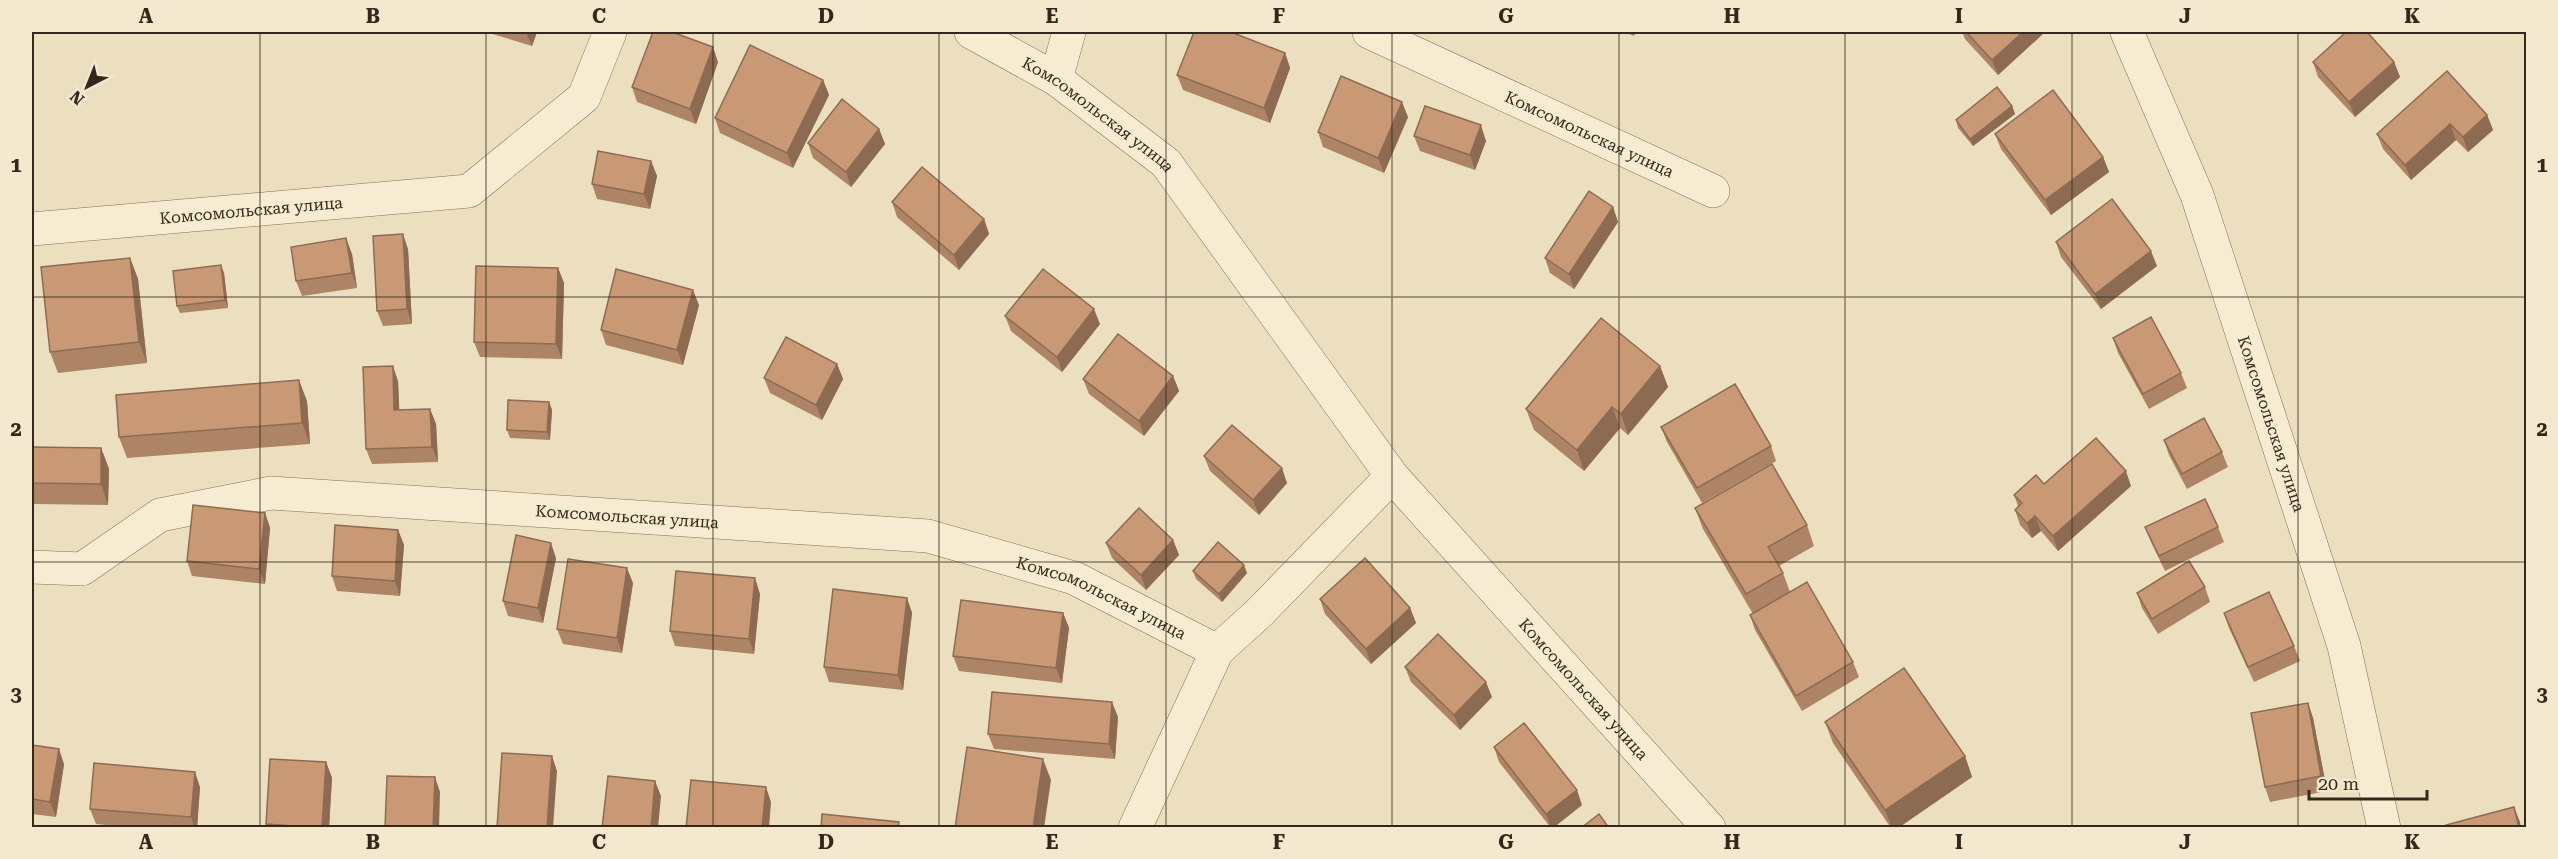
<svg xmlns="http://www.w3.org/2000/svg" width="2558" height="859" viewBox="0 0 2558 859" font-family="'Roboto Serif',serif">
  <rect width="100%" height="100%" fill="#ecdfbf"/>
  <g fill="none" stroke-linecap="round" stroke-linejoin="round">
    <defs>
      <g id="street">
        <path id="s1" d="M 971,32 L 1056,79 L 1166,163 L 1392,476 L 1709,828"/>
        <path id="s2" d="M 1369,32 L 1713,191"/>
        <path id="s3" d="M 2127,32 L 2197,195 L 2344,646 L 2384,828"/>
        <polyline points="1056,79 1069,32"/>
        <path id="s4" d="M 32,229 L 469,191 L 584,97 L 610,32"/>
        <path id="s5" d="M 32,567 L 82,569 L 160,515 L 271,493 L 928,536 L 1074,578 L 1217,651"/>
        <polyline points="1135,828 1217,651 1259,613 1392,476"/>
      </g>
    </defs>
    <!-- street casing -->
    <use href="#street" stroke="#847058" stroke-width="34"/>
    <!-- street -->
    <use href="#street" stroke="#f7ecd2" stroke-width="33"/>
  </g>
  <!-- wall -->
  <g fill="#ad8465">
    <polygon points="486,32 537,32 532,46"/>
    <polygon points="1624,32 1636,32 1634,36"/>
    <polygon points="1962,32 2045,32 1998,75 1965,39"/>
    <polygon points="1285,53 1290,68 1270,123 1183,90 1177,75"/>
    <polygon points="718,62 696,124 637,102 632,87"/>
    <polygon points="2313,62 2394,62 2400,77 2355,117 2318,77"/>
    <polygon points="823,80 829,95 793,168 720,133 715,118"/>
    <polygon points="2012,106 2015,114 1973,146 1958,128 1956,120"/>
    <polygon points="2487,115 2493,130 2468,152 2456,140 2411,180 2383,149 2377,134"/>
    <polygon points="1408,117 1384,173 1323,147 1318,132"/>
    <polygon points="879,129 885,144 851,187 813,158 808,143"/>
    <polygon points="1995,134 2103,157 2109,172 2051,215 2001,149"/>
    <polygon points="1414,136 1486,141 1475,170 1420,151"/>
    <polygon points="651,161 657,176 650,209 597,199 592,184"/>
    <polygon points="892,202 984,219 989,234 959,270 897,217"/>
    <polygon points="1613,207 1618,222 1574,289 1550,273 1545,258"/>
    <polygon points="2056,242 2157,266 2101,309 2061,257"/>
    <polygon points="408,249 412,324 383,326 377,311"/>
    <polygon points="352,254 357,288 302,296 296,281"/>
    <polygon points="130,258 138,279 147,363 58,373 50,352"/>
    <polygon points="558,268 564,283 562,359 480,357 474,342"/>
    <polygon points="224,273 228,308 180,313 177,306"/>
    <polygon points="699,305 683,365 606,345 601,330"/>
    <polygon points="1005,316 1100,324 1062,372 1011,331"/>
    <polygon points="2113,338 2181,373 2187,388 2149,409 2118,353"/>
    <polygon points="837,364 843,379 822,420 770,393 764,378"/>
    <polygon points="1660,366 1668,387 1628,435 1620,428 1584,471 1534,430 1526,409"/>
    <polygon points="1173,376 1179,391 1144,436 1089,394 1083,379"/>
    <polygon points="398,381 399,410 430,409 436,424 438,462 372,464 366,449"/>
    <polygon points="307,401 310,444 127,458 119,437"/>
    <polygon points="549,402 552,410 550,440 510,438 507,430"/>
    <polygon points="1661,427 1771,446 1776,461 1702,503 1667,442"/>
    <polygon points="2164,440 2222,452 2228,467 2187,489 2169,455"/>
    <polygon points="32,447 101,448 109,469 108,505 32,504"/>
    <polygon points="1204,456 1287,483 1259,515 1210,471"/>
    <polygon points="2044,484 2131,486 2058,551 2041,531 2032,538 2020,525 2015,510 2018,506 2014,495"/>
    <polygon points="1695,508 1807,525 1814,546 1779,566 1783,573 1790,592 1853,662 1859,677 1802,711 1755,630 1750,615 1753,614 1703,529"/>
    <polygon points="265,513 270,528 265,584 192,576 187,561"/>
    <polygon points="2145,527 2218,527 2224,542 2165,571 2151,542"/>
    <polygon points="398,530 404,545 400,596 337,591 332,576"/>
    <polygon points="1173,540 1179,555 1146,590 1112,558 1106,543"/>
    <polygon points="556,558 543,623 508,616 503,601"/>
    <polygon points="1193,571 1247,573 1222,602 1196,579"/>
    <polygon points="633,583 622,653 563,644 557,629"/>
    <polygon points="2205,587 2210,602 2158,634 2142,608 2137,593"/>
    <polygon points="760,594 754,654 675,646 670,631"/>
    <polygon points="907,598 912,613 903,690 829,682 824,667"/>
    <polygon points="1320,599 1410,608 1416,623 1371,664 1325,614"/>
    <polygon points="1063,613 1069,628 1062,683 959,671 953,656"/>
    <polygon points="2224,613 2294,646 2300,661 2254,682 2229,628"/>
    <polygon points="1405,667 1492,697 1460,730 1411,682"/>
    <polygon points="2308,703 2313,718 2327,791 2270,802 2265,787"/>
    <polygon points="1118,717 1115,759 994,749 988,734"/>
    <polygon points="1825,722 1965,756 1972,777 1898,828 1891,828 1833,743"/>
    <polygon points="32,745 64,764 56,817 32,814"/>
    <polygon points="1494,747 1582,805 1553,828 1551,828 1499,762"/>
    <polygon points="326,762 332,778 329,828 267,828 266,824"/>
    <polygon points="200,787 197,828 137,828 96,824 90,809"/>
  </g>
  <!-- shaded-wall -->
  <g fill="#8d6b53">
    <polygon points="526,32 537,32 532,46"/>
    <polygon points="2023,32 2045,32 1998,75 1992,60"/>
    <polygon points="713,47 718,62 696,124 690,109"/>
    <polygon points="1285,53 1290,68 1270,123 1264,108"/>
    <polygon points="2394,62 2400,77 2355,117 2349,102"/>
    <polygon points="823,80 829,95 793,168 787,153"/>
    <polygon points="1402,102 1408,117 1384,173 1378,158"/>
    <polygon points="2012,106 2015,114 1973,146 1970,139"/>
    <polygon points="2487,115 2493,130 2468,152 2463,137"/>
    <polygon points="2450,124 2456,140 2411,180 2405,165"/>
    <polygon points="1481,125 1486,141 1475,170 1470,155"/>
    <polygon points="879,129 885,144 851,187 846,172"/>
    <polygon points="2103,157 2109,172 2051,215 2045,200"/>
    <polygon points="651,161 657,176 650,209 644,194"/>
    <polygon points="1613,207 1618,222 1574,289 1569,274"/>
    <polygon points="984,219 989,234 959,270 954,255"/>
    <polygon points="403,234 408,249 412,324 407,309"/>
    <polygon points="346,238 352,254 357,288 352,273"/>
    <polygon points="2151,251 2157,266 2101,309 2095,294"/>
    <polygon points="130,258 138,279 147,363 139,342"/>
    <polygon points="221,265 224,273 228,308 225,300"/>
    <polygon points="558,268 564,283 562,359 556,344"/>
    <polygon points="693,290 699,305 683,365 677,350"/>
    <polygon points="1094,309 1100,324 1062,372 1057,357"/>
    <polygon points="837,364 843,379 822,420 816,405"/>
    <polygon points="393,366 398,381 400,425 394,410"/>
    <polygon points="1660,366 1668,387 1628,435 1621,414"/>
    <polygon points="1173,376 1179,391 1144,436 1139,421"/>
    <polygon points="299,380 307,401 310,444 302,423"/>
    <polygon points="549,402 552,410 550,440 547,432"/>
    <polygon points="1612,407 1620,428 1584,471 1577,450"/>
    <polygon points="430,409 436,424 438,462 432,447"/>
    <polygon points="101,448 109,469 108,505 101,484"/>
    <polygon points="1282,468 1287,483 1259,515 1253,500"/>
    <polygon points="2126,471 2131,486 2058,551 2053,536"/>
    <polygon points="265,513 270,528 265,584 259,569"/>
    <polygon points="2035,516 2041,531 2032,538 2027,523"/>
    <polygon points="398,530 404,545 400,596 395,581"/>
    <polygon points="1173,540 1179,555 1146,590 1141,575"/>
    <polygon points="551,543 556,558 543,623 538,608"/>
    <polygon points="1244,565 1247,573 1222,602 1219,594"/>
    <polygon points="627,568 633,583 622,653 617,638"/>
    <polygon points="755,578 760,594 754,654 749,639"/>
    <polygon points="907,598 912,613 903,690 898,675"/>
    <polygon points="1410,608 1416,623 1371,664 1366,649"/>
    <polygon points="1063,613 1069,628 1062,683 1056,668"/>
    <polygon points="1486,682 1492,697 1460,730 1454,715"/>
    <polygon points="1112,702 1118,717 1115,759 1109,744"/>
    <polygon points="2308,703 2313,718 2327,791 2321,776"/>
    <polygon points="59,749 64,764 56,817 50,802"/>
    <polygon points="552,756 557,771 553,828 547,828"/>
    <polygon points="1965,756 1972,777 1898,828 1892,828 1885,810"/>
    <polygon points="1043,759 1051,780 1044,828 1033,828"/>
    <polygon points="326,762 332,778 329,828 322,828"/>
    <polygon points="195,772 200,787 197,828 195,828 191,817"/>
    <polygon points="435,777 440,792 439,828 433,828"/>
    <polygon points="655,781 661,796 658,828 651,828"/>
    <polygon points="766,787 771,802 769,828 762,828"/>
    <polygon points="1577,790 1582,805 1553,828 1551,828 1546,814"/>
    <polygon points="2514,807 2520,822 2521,828 2519,828"/>
  </g>
  <!-- building -->
  <g fill="#c99976" stroke="#8d6b53" stroke-width="1.5">
    <polygon points="653,32 672,32 713,47 690,109 632,87"/>
    <polygon points="1194,32 1231,32 1285,53 1264,108 1177,75"/>
    <polygon points="1966,32 2023,32 1992,60"/>
    <polygon points="2346,32 2367,32 2394,62 2349,102 2313,62"/>
    <polygon points="750,45 823,80 787,153 715,118"/>
    <polygon points="2447,71 2487,115 2463,137 2450,124 2405,165 2377,134"/>
    <polygon points="1341,76 1402,102 1378,158 1318,132"/>
    <polygon points="1997,87 2012,106 1970,139 1956,120"/>
    <polygon points="2053,90 2103,157 2045,200 1995,134"/>
    <polygon points="842,99 879,129 846,172 808,143"/>
    <polygon points="1425,106 1481,125 1470,155 1414,136"/>
    <polygon points="598,151 651,161 644,194 592,184"/>
    <polygon points="922,167 984,219 954,255 892,202"/>
    <polygon points="1589,191 1613,207 1569,274 1545,258"/>
    <polygon points="2112,199 2151,251 2095,294 2056,242"/>
    <polygon points="403,234 407,309 377,311 373,236"/>
    <polygon points="346,238 352,273 296,281 291,247"/>
    <polygon points="130,258 139,342 50,352 41,267"/>
    <polygon points="221,265 225,300 177,306 173,271"/>
    <polygon points="476,266 558,268 556,344 474,342"/>
    <polygon points="616,269 693,290 677,350 601,330"/>
    <polygon points="1043,269 1094,309 1057,357 1005,316"/>
    <polygon points="2151,317 2181,373 2143,394 2113,338"/>
    <polygon points="1601,318 1660,366 1621,414 1612,407 1577,450 1526,409"/>
    <polygon points="1118,334 1173,376 1139,421 1083,379"/>
    <polygon points="786,337 837,364 816,405 764,378"/>
    <polygon points="393,366 394,410 430,409 432,447 366,449 363,367"/>
    <polygon points="299,380 302,423 119,437 116,395"/>
    <polygon points="1735,384 1771,446 1697,488 1661,427"/>
    <polygon points="508,400 549,402 547,432 507,430"/>
    <polygon points="2204,418 2222,452 2182,474 2164,440"/>
    <polygon points="1232,425 1282,468 1253,500 1204,456"/>
    <polygon points="2096,438 2126,471 2053,536 2035,516 2027,523 2015,510 2022,503 2014,495 2036,475 2044,484"/>
    <polygon points="32,447 101,448 101,484 32,483"/>
    <polygon points="1772,464 1807,525 1768,547 1783,573 1746,594 1695,508"/>
    <polygon points="2205,499 2218,527 2159,556 2145,527"/>
    <polygon points="193,505 265,513 259,569 187,561"/>
    <polygon points="1139,508 1173,540 1141,575 1106,543"/>
    <polygon points="335,525 398,530 395,581 332,576"/>
    <polygon points="516,535 551,543 538,608 503,601"/>
    <polygon points="1218,542 1244,565 1219,594 1193,571"/>
    <polygon points="1365,558 1410,608 1366,649 1320,599"/>
    <polygon points="568,559 627,568 617,638 557,629"/>
    <polygon points="2189,561 2205,587 2152,619 2137,593"/>
    <polygon points="676,571 755,578 749,639 670,631"/>
    <polygon points="1807,582 1853,662 1796,696 1750,615"/>
    <polygon points="833,589 907,598 898,675 824,667"/>
    <polygon points="2269,592 2294,646 2248,667 2224,613"/>
    <polygon points="961,600 1063,613 1056,668 953,656"/>
    <polygon points="1438,634 1486,682 1454,715 1405,667"/>
    <polygon points="1904,668 1965,756 1885,810 1825,722"/>
    <polygon points="992,692 1112,702 1109,744 988,734"/>
    <polygon points="2308,703 2321,776 2265,787 2251,713"/>
    <polygon points="1524,723 1577,790 1546,814 1494,747"/>
    <polygon points="32,745 59,749 50,802 32,799"/>
    <polygon points="967,747 1043,759 1033,828 955,828"/>
    <polygon points="502,753 552,756 547,828 497,828"/>
    <polygon points="270,759 326,762 322,828 266,824"/>
    <polygon points="94,763 195,772 191,817 90,809"/>
    <polygon points="387,776 435,777 433,828 385,828"/>
    <polygon points="608,776 655,781 651,828 602,828"/>
    <polygon points="691,780 766,787 762,828 686,828"/>
    <polygon points="2514,807 2519,828 2447,828 2446,825"/>
    <polygon points="822,814 899,822 898,828 821,828"/>
    <polygon points="1599,814 1609,828 1581,828"/>
  </g>
  <!-- grid -->
  <path fill="none" stroke="#34281c" stroke-width="1.5" stroke-opacity="0.55" d="M 260,32 L 260,828M 486,32 L 486,828M 713,32 L 713,828M 939,32 L 939,828M 1166,32 L 1166,828M 1392,32 L 1392,828M 1619,32 L 1619,828M 1845,32 L 1845,828M 2072,32 L 2072,828M 2298,32 L 2298,828M 32,297 L 2526,297M 32,562 L 2526,562"/>
  <g text-anchor="middle" dominant-baseline="central" stroke-width="6" stroke-linejoin="round" paint-order="stroke">
    <!-- street labels -->
    <g font-size="16" fill="#34281c" stroke="#f4e9cf">
      <text stroke="none"><textPath href="#s1" startOffset="152">Комсомольская улица</textPath></text>
      <text stroke="none"><textPath href="#s2" startOffset="243">Комсомольская улица</textPath></text>
      <text stroke="none"><textPath href="#s4" startOffset="220">Комсомольская улица</textPath></text>
      <text stroke="none"><textPath href="#s3" startOffset="418">Комсомольская улица</textPath></text>
      <text stroke="none"><textPath href="#s5" startOffset="615">Комсомольская улица</textPath></text>
      <text stroke="none"><textPath href="#s5" startOffset="1101">Комсомольская улица</textPath></text>
      <text stroke="none"><textPath href="#s1" startOffset="908">Комсомольская улица</textPath></text>
    </g>
  </g>
  <!-- border -->
  <rect width="2558" height="859" fill="none" stroke="#f4e9cf" stroke-width="66"/>
  <!-- north arrow -->
  <g transform="translate(87 87) rotate(222)" stroke="#f4e9cf" stroke-width="4.5" paint-order="stroke">
  <path d="M0-4.5L10 22L0 15L-10 22Z" fill="#34281c"/>
  <text y="-9" font-size="16" font-weight="bold" text-anchor="middle" fill="#34281c">N</text>
  </g>
  <!-- scale -->
  <path d="M2309 790v9h118v-9" fill="none" stroke="#34281c" stroke-width="3"/>
  <text x="2318" y="790" font-size="18" fill="#34281c" stroke="#f4e9cf" stroke-width="4.5" paint-order="stroke">20 m</text>
  <rect x="33" y="33" width="2492" height="793" fill="none" stroke="#34281c" stroke-width="2"/>
  <g font-size="20" text-anchor="middle" font-weight="bold" fill="#34281c">
    <text x="146" y="23">A</text>
    <text x="373" y="23">B</text>
    <text x="599" y="23">C</text>
    <text x="826" y="23">D</text>
    <text x="1052" y="23">E</text>
    <text x="1279" y="23">F</text>
    <text x="1506" y="23">G</text>
    <text x="1732" y="23">H</text>
    <text x="1959" y="23">I</text>
    <text x="2185" y="23">J</text>
    <text x="2412" y="23">K</text>
    <text x="16" y="172">1</text>
    <text x="2542" y="172">1</text>
    <text x="16" y="436">2</text>
    <text x="2542" y="436">2</text>
    <text x="16" y="701">3</text>
    <text x="2542" y="701">3</text>
    <text x="146" y="849">A</text>
    <text x="373" y="849">B</text>
    <text x="599" y="849">C</text>
    <text x="826" y="849">D</text>
    <text x="1052" y="849">E</text>
    <text x="1279" y="849">F</text>
    <text x="1506" y="849">G</text>
    <text x="1732" y="849">H</text>
    <text x="1959" y="849">I</text>
    <text x="2185" y="849">J</text>
    <text x="2412" y="849">K</text>
  </g>
</svg>
